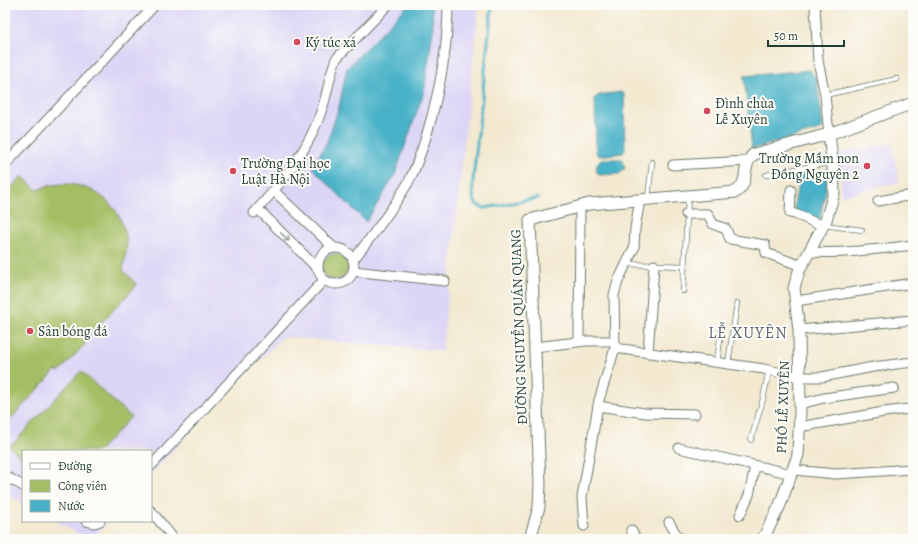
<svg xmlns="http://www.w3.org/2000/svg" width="918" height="544" viewBox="0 0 918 544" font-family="Alegreya,serif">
  <rect width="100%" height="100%" fill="#fdfcf7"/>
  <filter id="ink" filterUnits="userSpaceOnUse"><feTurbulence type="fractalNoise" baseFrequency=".025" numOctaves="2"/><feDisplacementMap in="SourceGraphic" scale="8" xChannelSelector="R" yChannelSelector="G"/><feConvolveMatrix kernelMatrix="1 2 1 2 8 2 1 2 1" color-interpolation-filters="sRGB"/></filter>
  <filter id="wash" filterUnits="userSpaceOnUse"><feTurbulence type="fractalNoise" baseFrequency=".012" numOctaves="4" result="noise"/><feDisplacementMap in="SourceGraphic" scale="16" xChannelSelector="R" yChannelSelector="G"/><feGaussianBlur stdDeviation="0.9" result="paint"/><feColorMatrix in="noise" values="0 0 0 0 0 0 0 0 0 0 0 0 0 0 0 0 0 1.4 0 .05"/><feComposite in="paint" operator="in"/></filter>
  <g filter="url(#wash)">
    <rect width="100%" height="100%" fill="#f3e9d1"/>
    <!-- built -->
    <g fill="#ddd5f6">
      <polygon points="5,5 479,5 442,351 283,337 228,392 151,474 151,451 23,451 23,503 5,493"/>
      <polygon points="892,143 899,182 841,196 841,177 836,154"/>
      <polygon points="55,521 108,521 91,539 88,539"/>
    </g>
    <!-- green -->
    <g fill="#a4be64" stroke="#627e4c">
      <path d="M 22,176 L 37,190 C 75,173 119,194 126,237 C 128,248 125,259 123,270 L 137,285 L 84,341 L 86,343 L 59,372 L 56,370 L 5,425 L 5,195 Z"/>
      <circle cx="335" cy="267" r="13"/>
      <polygon points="81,371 131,417 99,451 23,451 23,459 10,447"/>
    </g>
    <!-- water -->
    <g fill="#49b2c8" stroke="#34787e">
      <polygon points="408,5 432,5 433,30 424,92 394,177 366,222 312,168 327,142 339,107 347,68"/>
      <polygon points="810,70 817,80 823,129 752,149 744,76"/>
      <polygon points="621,92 624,94 624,97 625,149 623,153 599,156 596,153 595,98 599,95"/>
      <path d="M 601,159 L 622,159 L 625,167 L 624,170 L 619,174 L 599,175 C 595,171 596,166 599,161 Z"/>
      <polygon points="827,170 827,185 819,222 796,211 794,206 800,174"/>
    </g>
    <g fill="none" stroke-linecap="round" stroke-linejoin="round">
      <!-- stream -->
      <path stroke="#49b2c8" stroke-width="3" d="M 492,5 L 473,180 C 473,192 470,206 485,208 L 538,198"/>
    </g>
  </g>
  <g filter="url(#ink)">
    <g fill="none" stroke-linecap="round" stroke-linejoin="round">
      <defs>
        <g id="service">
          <polyline points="825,95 897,79"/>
          <polyline points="766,175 833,162"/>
          <polyline points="648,198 652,162"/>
          <polyline points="824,225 862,230"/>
          <polyline points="627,264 684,266"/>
          <polyline points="683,291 688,197"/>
          <polyline points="717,363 721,331"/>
          <polyline points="728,364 737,303"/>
          <polyline points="751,440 763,399 769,370"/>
        </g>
        <g id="minor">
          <polyline points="815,5 818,61 825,95 829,134"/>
          <polyline points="911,103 913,113"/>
          <polyline points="5,165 155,5"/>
          <polyline points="673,165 748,161"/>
          <polyline points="791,190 790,213 795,214 823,226"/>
          <polyline points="274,191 334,248"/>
          <polyline points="878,201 913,195"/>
          <polyline points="258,209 317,268"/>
          <path d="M 254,213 C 284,180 310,149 323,106 C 328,90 330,74 336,59 L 388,5"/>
          <polyline points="686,214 708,214 713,224 726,229 730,239 765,245 766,253 802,266"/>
          <circle cx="336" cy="266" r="18"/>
          <path d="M 810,252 C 844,254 879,249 913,245"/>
          <path d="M 353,260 C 373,235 392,210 408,183 C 416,168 421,153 426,137 C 439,94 448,50 448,5"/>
          <polyline points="353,271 445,281"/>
          <polyline points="796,301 913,283"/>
          <polyline points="799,330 913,320"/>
          <polyline points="579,341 580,207"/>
          <polyline points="535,347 586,341 614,341"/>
          <polyline points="615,348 764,369 799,377 822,377 873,367 913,362"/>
          <polyline points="648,353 654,265"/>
          <polyline points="800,404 824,398 894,388"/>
          <polyline points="598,406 645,413 695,414"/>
          <polyline points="799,427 884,412 909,409"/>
          <polyline points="679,448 792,474"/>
          <polyline points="151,466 324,280"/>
          <polyline points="793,470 836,474 913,469"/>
          <polyline points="5,476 23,486"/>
          <polyline points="151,511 174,539"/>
          <polyline points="740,515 749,495 755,466"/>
          <polyline points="86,521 94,523 100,521"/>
          <polyline points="669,522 679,539"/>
          <polyline points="584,526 582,497 599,400 615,348 614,295 618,281 634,248 635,228 640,200"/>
          <polyline points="631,530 636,539"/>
        </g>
        <g id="tertiary">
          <path d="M 530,539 L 539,507 L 540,484 L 530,220 L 589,204 L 736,192 C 751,181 740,166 754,154 L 829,134 L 913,103"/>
          <polyline points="763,539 780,505 798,455 800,411 799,330 794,288 799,271 826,220 834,193 833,167 829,134"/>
        </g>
      </defs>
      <!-- service casing -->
      <use href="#service" stroke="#69796b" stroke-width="6"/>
      <!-- minor casing -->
      <use href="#minor" stroke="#69796b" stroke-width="11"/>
      <!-- tertiary casing -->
      <use href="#tertiary" stroke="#69796b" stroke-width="13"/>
      <!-- service -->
      <use href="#service" stroke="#fff" stroke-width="4.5"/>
      <!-- minor -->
      <use href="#minor" stroke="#fff" stroke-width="9"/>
      <!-- tertiary -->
      <use href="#tertiary" stroke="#fff" stroke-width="11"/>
    </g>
    <!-- one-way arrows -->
    <defs><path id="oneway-shaft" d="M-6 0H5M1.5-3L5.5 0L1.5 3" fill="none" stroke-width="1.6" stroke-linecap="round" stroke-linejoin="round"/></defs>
    <use stroke="#8f9e9a" href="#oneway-shaft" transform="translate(285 237) rotate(44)"/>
  </g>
  <!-- markers -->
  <g fill="#d1495b" stroke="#fdfcf7" stroke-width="1.5">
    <circle cx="297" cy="42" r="4"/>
    <circle cx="707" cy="111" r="4"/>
    <circle cx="867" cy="166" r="4"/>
    <circle cx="233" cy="171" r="4"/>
    <circle cx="30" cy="331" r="4"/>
  </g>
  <g text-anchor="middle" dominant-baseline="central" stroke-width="4" stroke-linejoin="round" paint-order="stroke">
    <!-- poi labels -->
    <g font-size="14" fill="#1f3d34" stroke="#fdfcf7" text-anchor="start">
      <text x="305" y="42">Ký túc xá</text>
      <text x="715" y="103">Đình chùa<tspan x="715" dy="16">Lễ Xuyên</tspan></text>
      <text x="859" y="158" text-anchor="end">Trường Mầm non<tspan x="859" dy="16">Đồng Nguyên 2</tspan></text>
      <text x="241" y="163">Trường Đại học<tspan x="241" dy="16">Luật Hà Nội</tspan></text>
      <text x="38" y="331">Sân bóng đá</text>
    </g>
    <!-- street labels -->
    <g font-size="14" fill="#1f3d34" stroke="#fdfcf7">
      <text transform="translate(519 327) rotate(-92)">ĐƯỜNG NGUYỄN QUÁN QUANG</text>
      <text transform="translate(783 407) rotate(-88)">PHỐ LỄ XUYÊN</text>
    </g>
    <!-- quarter labels -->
    <g font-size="16" letter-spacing="1" fill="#5f6574" stroke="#fdfcf7">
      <text x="748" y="333">LỄ XUYÊN</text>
    </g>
  </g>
  <!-- margin -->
  <rect width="918" height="544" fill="none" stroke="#fdfcf7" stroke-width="20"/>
  <!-- legend -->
  <rect x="22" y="450" width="130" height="72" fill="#fdfcf7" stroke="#a4b0a9"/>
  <rect x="30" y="463" width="20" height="6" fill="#ffffff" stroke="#a4b0a9"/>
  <text x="58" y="470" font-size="12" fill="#1f3d34">Đường</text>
  <rect x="30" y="480" width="20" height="12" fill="#a4be64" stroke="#a4b0a9"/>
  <text x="58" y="490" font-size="12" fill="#1f3d34">Công viên</text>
  <rect x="30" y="500" width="20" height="12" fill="#49b2c8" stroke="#a4b0a9"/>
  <text x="58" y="510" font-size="12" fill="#1f3d34">Nước</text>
  <!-- scale -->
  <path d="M768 40v6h76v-6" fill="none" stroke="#1f3d34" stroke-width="2"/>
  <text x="774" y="40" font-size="12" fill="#1f3d34" stroke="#fdfcf7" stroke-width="3" paint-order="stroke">50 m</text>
</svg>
